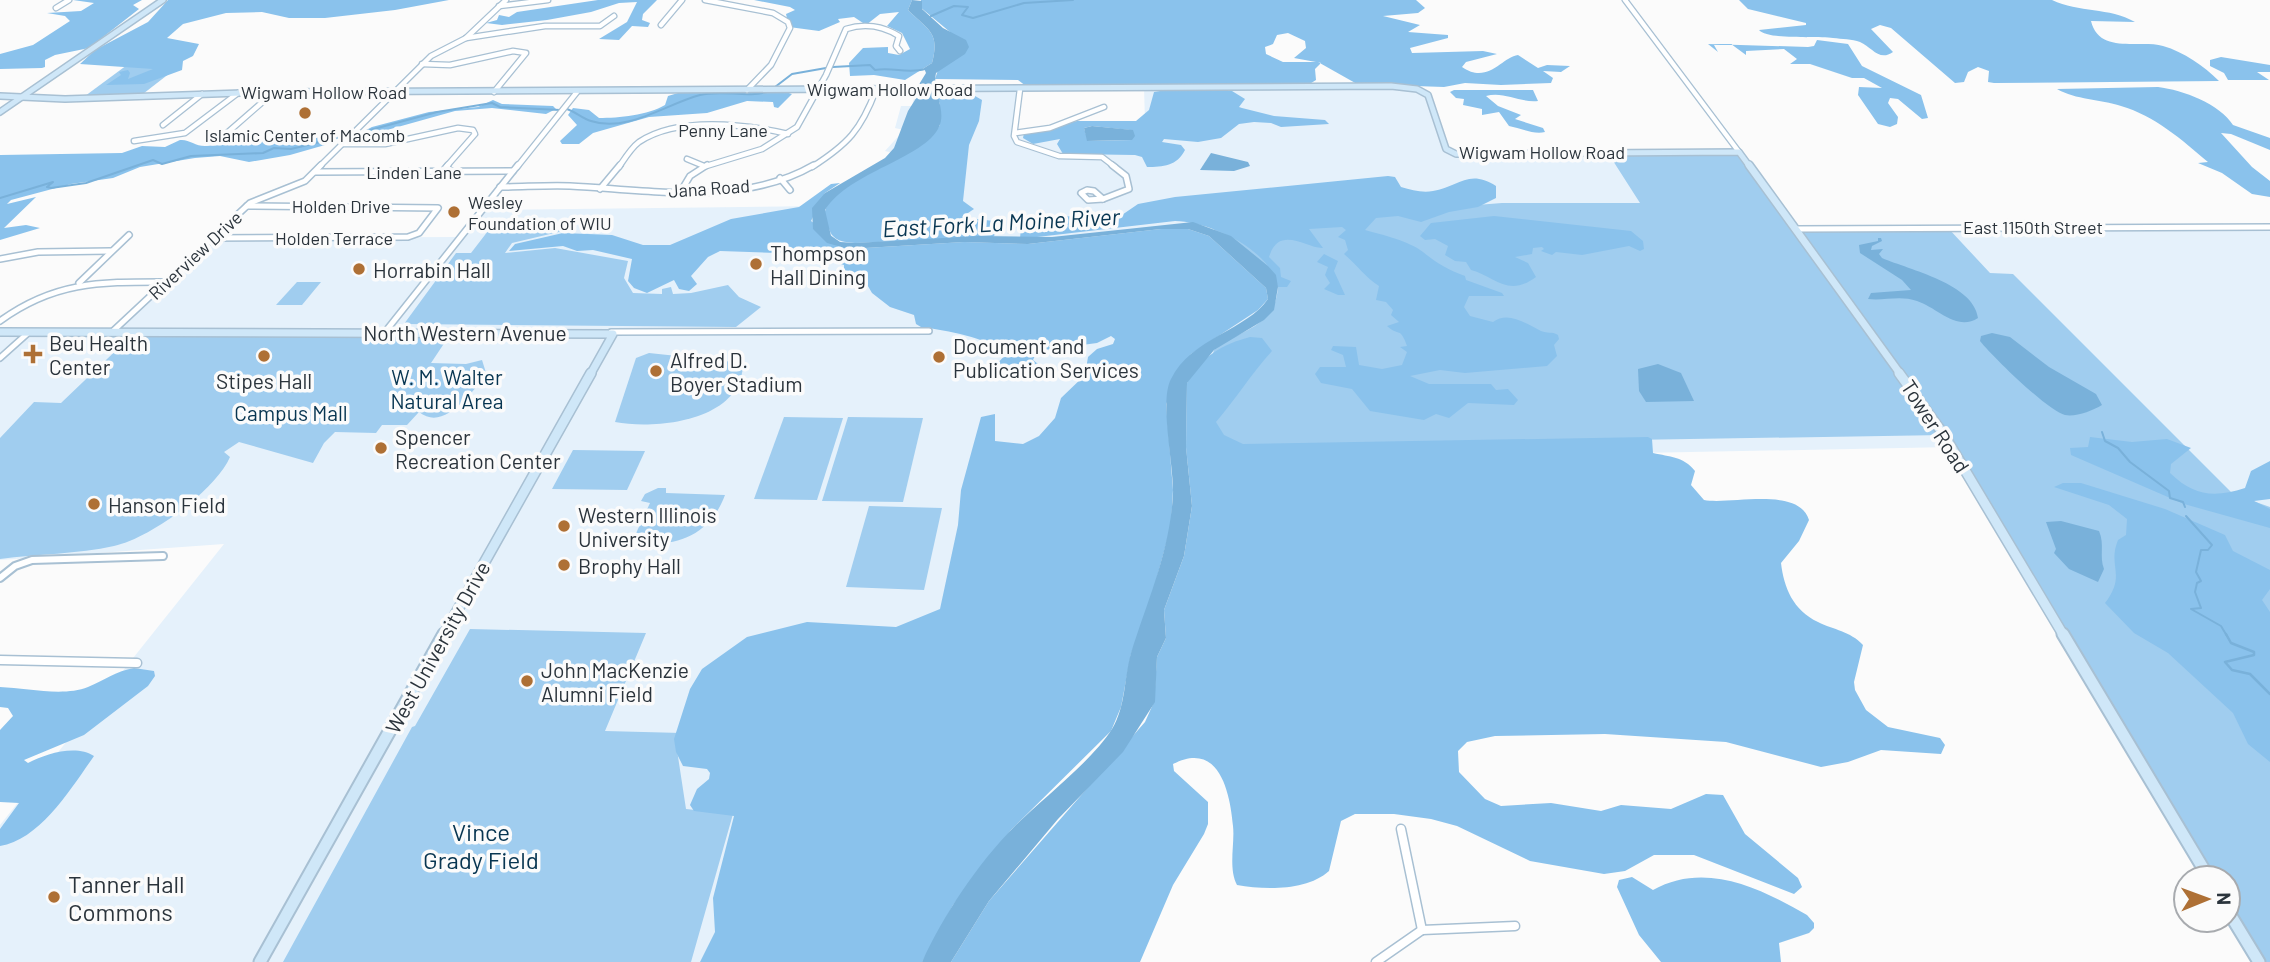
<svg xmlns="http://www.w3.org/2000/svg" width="2270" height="962" viewBox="0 0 2270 962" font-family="Barlow,sans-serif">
  <rect width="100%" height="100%" fill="#fbfbfb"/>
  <!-- built -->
  <polygon fill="#e5f1fb" points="1391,86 1426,93 1446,149 1453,153 1739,152 1796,229 2270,227 2270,962 2228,878 1951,447 1135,463 933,962 0,962 0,825 224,544 0,560 0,332 112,332 212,238 460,237 482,210 822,206 898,154 885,151 904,130 895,128 901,106 912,106 916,89 1020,89 1015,135 1035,136 1066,127 1065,155 1146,154 1144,88"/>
  <!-- green -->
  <g fill="#a0cdef">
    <polygon points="127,65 179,66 139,97 81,99"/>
    <path d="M 1739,152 L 1796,229 L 1948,228 L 1990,273 L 2013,274 L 2233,494 L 2270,507 L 2270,962 L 2259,962 L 2228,911 L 2228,878 L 2209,878 L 1944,435 L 1186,447 L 1214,350 C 1242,328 1275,328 1278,287 L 1210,226 L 1502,203 L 1640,203 L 1608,153 Z"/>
    <polygon points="567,230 512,243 505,253 555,248 628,261 624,278 633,293 662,294 662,289 671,287 673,294 691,293 728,285 739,297 761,307 736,327 404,324 456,253 471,253 488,231"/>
    <polygon points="297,282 321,282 302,305 276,305"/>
    <path d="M 108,332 L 467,332 L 457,342 L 445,342 L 431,363 L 466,364 L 482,360 L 487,376 C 471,390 445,433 419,412 L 407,425 L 382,425 L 376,433 L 335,432 L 324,443 L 313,463 L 239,442 L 224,452 L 230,457 L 227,463 C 208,495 150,538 114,546 C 78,554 37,554 0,559 L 0,438 L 34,402 L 61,403 L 129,338 L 103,337 Z"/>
    <path d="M 649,353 L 743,363 C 743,421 656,430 615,422 L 636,358 Z"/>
    <polygon points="784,417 843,418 817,500 754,499"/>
    <polygon points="848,417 923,418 903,502 822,501"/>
    <polygon points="573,450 645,451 627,490 552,489"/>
    <path d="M 658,488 L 666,488 L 666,493 L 725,495 C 710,536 674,549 632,542 L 650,503 L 641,501 L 645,494 Z"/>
    <polygon points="869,506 942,508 924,590 846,587"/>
    <polygon points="470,629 646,633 605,731 682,733 677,750 686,809 733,814 691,962 283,962 412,727 415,726"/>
  </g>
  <!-- forest -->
  <g fill="#8ac2ec" fill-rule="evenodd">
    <polygon points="73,0 142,0 133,5 139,9 89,48 55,55 45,60 45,67 42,68 0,69 0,54 33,45 70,21 65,16 47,13 81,11 94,3"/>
    <polygon points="168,0 449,0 395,10 325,18 289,18 262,12 226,13 183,24 167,38 199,44 193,56 183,61 182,70 144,84 106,85 121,75 119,72 128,70 130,73 128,79 153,69 80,64 95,50 148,22"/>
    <polygon points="598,0 657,0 643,14 642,20 650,23 648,27 632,26 619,40 599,39 627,22 637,2 619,3 591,12 547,20 502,25 486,23 497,20 499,15 509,17 517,12"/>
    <path d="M 754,0 L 912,0 L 908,10 C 929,31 940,32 932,63 L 905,80 L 874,75 L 850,76 L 849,63 L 863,48 L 888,47 L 888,53 L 899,55 L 910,49 L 902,33 L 887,26 L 899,12 L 880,14 L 866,25 L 854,17 L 838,19 L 840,22 L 819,31 L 789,27 L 786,14 L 795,10 L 790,7 Z"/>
    <path d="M 921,0 L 1416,0 L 1425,8 L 1418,13 L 1383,16 L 1420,25 L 1408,32 L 1448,35 L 1448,38 L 1410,48 L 1412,53 L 1483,51 L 1497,54 L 1466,62 L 1462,67 C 1488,85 1502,57 1518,55 L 1538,68 L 1547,65 L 1570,66 L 1561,72 L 1543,71 L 1553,78 L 1551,83 L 1501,85 L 1465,83 L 1444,87 L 1357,84 L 1318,62 L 1321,63 L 1315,69 L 1316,80 L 1308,85 L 1026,86 L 1018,80 L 935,79 L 938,70 L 951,62 L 950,32 L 920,7 ZM 1288,33 L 1305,41 L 1306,48 L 1294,58 L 1316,62 L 1283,62 L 1266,54 L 1265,47 L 1273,44 L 1277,35 Z"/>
    <path d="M 1739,0 L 2052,0 C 2079,13 2109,7 2135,22 L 2091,21 C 2099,55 2141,39 2163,46 C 2184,52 2204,66 2219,81 L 1994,83 L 1988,82 L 1989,71 L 1978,67 L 1968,72 L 1964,82 L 1955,83 L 1891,28 L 1880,25 L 1871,29 L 1893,52 C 1879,62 1872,47 1860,42 C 1852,39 1842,39 1833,38 C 1817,36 1767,40 1759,30 L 1806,25 L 1806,23 L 1748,9 Z"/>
    <polygon points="1817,40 1848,44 1862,66 1921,95 1928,118 1922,119 1898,99 1890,98 1888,103 1898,117 1897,124 1890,127 1878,124 1858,95 1859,87 1882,88 1864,78 1852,78 1810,64 1790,64 1797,59 1784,49 1746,51 1746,55 1731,44 1714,45 1718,52 1708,44 1808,47 1814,46"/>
    <polygon points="2221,57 2270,65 2270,72 2257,72 2269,80 2228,80 2224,73 2210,66 2210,60"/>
    <path d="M 2158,87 C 2183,90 2220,104 2233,125 L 2270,138 L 2270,150 L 2231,134 L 2221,133 L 2252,167 L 2270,181 L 2270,197 L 2252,194 L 2222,173 L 2198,163 L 2208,162 C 2181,139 2155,116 2121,106 C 2100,99 2076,100 2057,89 Z"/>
    <path d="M 1454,90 L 1533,90 L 1538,101 C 1520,103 1504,91 1486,96 L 1498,106 L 1521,115 L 1515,119 L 1543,128 L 1545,132 C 1534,135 1520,128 1509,126 L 1499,112 L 1482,115 L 1482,109 L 1463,105 L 1464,99 L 1456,98 L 1450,92 Z"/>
    <path d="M 782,91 L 792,94 L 778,108 L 774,107 L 773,102 L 747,101 L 707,113 L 649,117 L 593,133 L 579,144 L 562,144 L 560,141 L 577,125 L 568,115 L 573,108 L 589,110 L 599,118 C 619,118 648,115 665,105 L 668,96 L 678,93 Z"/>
    <path d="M 1160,91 L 1232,91 L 1245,99 L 1239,107 L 1242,108 L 1274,116 L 1325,120 L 1329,124 L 1281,127 L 1271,123 L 1254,122 L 1239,124 L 1221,138 L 1198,142 L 1164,139 L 1162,142 L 1181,145 L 1185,150 C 1177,166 1163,167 1147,167 L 1142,157 L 1135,155 L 1063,154 L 1057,144 L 1060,139 L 1033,144 L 1023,138 L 1024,133 L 1077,121 L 1136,121 L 1149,110 L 1154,92 ZM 1092,126 L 1130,130 L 1132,140 L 1088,141 L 1084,128 Z"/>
    <path d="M 975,96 L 982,100 L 979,121 L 969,145 L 963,201 L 974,209 L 962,217 L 1001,222 L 1001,228 L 993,237 L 855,243 C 843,242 833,241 829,229 C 826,222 823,215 826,208 C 846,168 915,165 940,125 L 940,104 L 937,97 Z"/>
    <polygon points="493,100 502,104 553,106 556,109 546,114 492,108 455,111 387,130 358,134 372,127 429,112 478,107"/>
    <path d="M 293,132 L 311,139 L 331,134 L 346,134 L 325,145 L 290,155 L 249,162 L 220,156 L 195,158 L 140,167 L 113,178 L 71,184 L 11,200 L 7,204 L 36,197 L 4,228 L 26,225 L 40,228 L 0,240 L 0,155 L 122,153 L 142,146 L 165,147 L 180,140 C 189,139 195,146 205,146 C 235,145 263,136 293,132 Z"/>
    <path d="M 1388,176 L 1395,177 L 1401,187 C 1412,190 1422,193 1433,191 C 1457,188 1468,168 1496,186 L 1496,198 L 1478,207 L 1449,212 L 1421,222 L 1398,216 L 1376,218 L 1365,230 C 1383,235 1409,241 1423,252 C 1435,262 1448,270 1465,276 L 1466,280 L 1502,293 L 1504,296 L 1469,296 L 1464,307 L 1470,316 L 1493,322 C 1508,311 1525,323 1541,331 C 1548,334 1551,331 1558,335 L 1559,339 L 1554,345 L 1557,356 L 1547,366 L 1465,373 L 1440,370 L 1410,376 L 1429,384 L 1491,384 L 1496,390 L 1508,389 L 1518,400 L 1514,405 L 1468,403 L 1449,418 L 1436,414 L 1424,420 L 1370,411 L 1352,389 L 1321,383 L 1315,374 L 1320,367 L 1346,367 L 1343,355 L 1331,350 L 1333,346 L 1356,347 L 1359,365 L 1382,369 L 1402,365 L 1407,352 L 1400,347 L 1407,346 C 1400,326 1399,337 1387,326 L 1399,322 L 1391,315 L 1393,310 L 1386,302 L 1376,300 L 1379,286 C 1366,278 1357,265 1344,254 L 1348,250 L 1345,240 L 1338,237 L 1346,230 L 1342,227 L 1309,229 L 1323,248 C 1307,249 1279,224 1269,257 L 1280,268 L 1281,277 L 1291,281 L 1287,287 L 1278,287 C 1270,249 1211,222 1175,221 L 1020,239 L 1021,226 L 1028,219 L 1046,216 L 1119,217 L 1138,204 L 1175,197 Z"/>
    <path d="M 840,183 L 825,193 L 811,221 L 849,249 L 964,242 L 1028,244 L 1161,229 L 1188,229 L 1209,236 L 1266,288 L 1268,299 L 1258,310 L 1191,354 L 1166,404 L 1173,490 L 1171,526 L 1151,599 L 1131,654 L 1121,707 L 1111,731 L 1011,830 L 953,905 L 922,962 L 700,962 L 715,932 L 713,898 L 734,816 L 694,811 L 690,805 L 697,789 L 709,779 L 710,773 L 707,769 L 683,766 L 676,752 L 674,739 L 690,689 L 702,669 L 747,637 L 807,622 L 896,627 L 940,609 L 958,525 L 961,490 L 981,417 L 995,414 L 995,441 L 1023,444 L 1039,436 L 1055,418 L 1061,398 L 1085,375 L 1088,357 L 1097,349 L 1113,344 L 1115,339 L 1111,336 L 1097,343 L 1037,351 L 1033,360 L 1043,368 L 1040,373 L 1006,371 L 996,365 L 1007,353 C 984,337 949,331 921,327 L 916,324 L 914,315 L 890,307 L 872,293 L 865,281 L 844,270 L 844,265 L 808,254 L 720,251 L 708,257 L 691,276 L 697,284 L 689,291 L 679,289 L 674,280 L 647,293 L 634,288 L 628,281 L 632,259 L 593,250 L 577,251 L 563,246 L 509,251 L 515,244 L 563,233 L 612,235 L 643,245 L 670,245 L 731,219 L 799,207 L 831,184 Z"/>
    <path d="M 1494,216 L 1631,231 L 1643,241 L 1644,249 L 1640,251 L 1629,246 L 1582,255 L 1556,252 L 1552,255 L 1541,251 L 1544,249 L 1542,247 L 1533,248 L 1532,254 L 1515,257 L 1528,263 L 1536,277 C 1508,298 1494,276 1471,270 L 1466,262 L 1455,261 L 1445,255 L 1448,246 L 1435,239 L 1425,240 L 1420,236 L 1431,223 Z"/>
    <polygon points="1324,254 1338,261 1334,271 1345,295 1338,295 1324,289 1330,283 1325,275 1328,267 1317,262"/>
    <path d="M 1250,337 L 1262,338 L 1272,351 C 1251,374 1235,400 1216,422 L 1224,435 L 1243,444 L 1648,437 L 1652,439 L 1653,453 C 1670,457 1683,456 1695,471 L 1691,485 L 1704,500 C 1730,505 1799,486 1809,520 L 1799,541 L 1781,563 C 1784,588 1793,610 1818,622 C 1834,630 1850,631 1863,645 L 1854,682 L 1855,690 L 1866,710 L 1888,727 L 1940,738 L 1945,745 L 1941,754 L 1881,750 L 1848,762 L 1821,767 L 1726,742 L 1605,734 L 1495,736 L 1467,742 L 1458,751 L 1459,772 L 1485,799 L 1501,806 L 1551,803 L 1601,811 L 1621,805 L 1671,809 L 1706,794 L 1723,795 L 1745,834 L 1798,878 L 1802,887 L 1794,894 L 1694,855 L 1654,855 L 1625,871 L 1604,874 L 1530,861 L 1457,826 L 1431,819 L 1394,814 L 1355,814 L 1341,821 L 1329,871 C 1307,891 1265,890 1237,885 C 1228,868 1235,844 1233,826 C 1230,792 1219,740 1173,764 L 1174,771 L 1208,802 L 1208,824 L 1204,834 L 1173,885 L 1140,962 L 951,962 L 989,901 L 1145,722 L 1154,702 L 1157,657 L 1166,638 L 1164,610 L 1184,556 L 1192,506 L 1186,447 L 1187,383 C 1200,357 1223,344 1250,337 Z"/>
    <path d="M 2090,437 L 2132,442 L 2167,439 L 2191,448 L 2171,464 L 2170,473 C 2194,496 2214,498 2245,488 L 2251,471 L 2270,461 L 2270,499 L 2254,501 L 2270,509 L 2270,528 L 2184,504 L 2071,455 L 2070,448 L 2088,447 Z"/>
    <path d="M 2063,483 L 2081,483 L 2165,509 L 2225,535 L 2233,551 L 2270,570 L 2270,589 L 2262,600 L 2270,612 L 2270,762 L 2248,744 L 2233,713 L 2168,653 L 2134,633 L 2105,603 C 2127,574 2107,567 2118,540 L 2126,535 L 2127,519 L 2109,505 L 2054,487 Z"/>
    <path d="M 134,668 L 154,671 L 155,676 L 148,686 L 84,735 L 24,760 L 28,763 C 45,754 76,744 94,756 C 72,787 40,840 0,846 L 0,829 L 19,803 L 0,802 L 0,730 L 13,716 L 8,708 L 0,707 L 0,687 C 27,688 63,697 88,687 C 105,680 116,671 134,668 Z"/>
    <path d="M 1632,877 L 1653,890 C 1705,861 1760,888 1807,915 L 1814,923 L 1814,928 L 1809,933 L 1779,943 L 1781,962 L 1661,962 L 1639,935 L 1617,887 L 1619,880 Z"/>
  </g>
  <!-- water -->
  <g fill="#79b1da">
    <path d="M 912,0 L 922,1 L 922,9 L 943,28 L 966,40 L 969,47 L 965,54 L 936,73 C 932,91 947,110 939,127 C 924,159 850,171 825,210 L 831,236 L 840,242 L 855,243 L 979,236 L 1052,237 L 1193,222 L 1231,236 L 1268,266 L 1276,275 L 1278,287 L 1274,310 L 1264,320 L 1214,350 L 1187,383 L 1186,447 L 1192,506 L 1184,556 L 1164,610 L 1166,638 L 1157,657 L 1155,702 L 1123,752 L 1058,819 L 989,901 L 951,962 L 922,962 C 943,916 978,863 1014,827 C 1042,799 1092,761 1112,729 C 1126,706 1124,678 1131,653 C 1148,599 1170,551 1173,494 C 1174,465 1159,401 1171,379 C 1191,338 1247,330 1268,299 L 1266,288 L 1209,236 L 1188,229 L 1161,229 L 1028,244 L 964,242 L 849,249 L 827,243 L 813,229 L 812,208 L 825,193 L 885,158 L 894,148 L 908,111 L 920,92 L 918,86 L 926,73 L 924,68 L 932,63 C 940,32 929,31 908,10 Z"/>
    <polygon points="1092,126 1133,130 1135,136 1132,140 1087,141 1084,128"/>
    <polygon points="1211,153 1248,162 1250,166 1234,171 1200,170"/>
    <path d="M 1878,238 L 1881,238 L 1882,241 L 1872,246 L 1871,250 L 1883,249 L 1879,254 L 1882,258 C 1910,270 1974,284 1978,318 C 1957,332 1938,308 1917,301 C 1900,295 1884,301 1868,299 L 1871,293 L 1911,290 L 1902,280 L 1860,253 L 1859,245 L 1878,241 Z"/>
    <path d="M 1992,333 L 2010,337 L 2049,367 L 2096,394 L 2102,405 C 2092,411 2076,417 2065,415 C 2049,412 1993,357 1980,341 L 1981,336 Z"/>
    <polygon points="1658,364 1681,373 1694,401 1646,402 1639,391 1638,369"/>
    <path d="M 2061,521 L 2099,531 C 2105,545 2099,556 2104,569 L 2098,582 L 2069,569 L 2054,553 L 2056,549 L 2046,522 Z"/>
  </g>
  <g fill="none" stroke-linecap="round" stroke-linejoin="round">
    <!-- stream-far1 -->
    <g stroke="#79b1da" stroke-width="2">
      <polyline points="931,16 954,6 968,7 962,15 973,18 1024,3 1073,0"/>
      <path d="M 833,67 L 870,65 L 875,70 C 893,67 908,74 925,69"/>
      <polyline points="775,87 792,74 826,68"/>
      <path d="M 567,109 C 576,112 583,119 591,121 C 627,133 666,104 700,95 C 724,89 747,99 770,91"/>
      <polyline points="359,133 437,112 492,103 500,107 560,110"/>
      <polyline points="0,198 53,182 47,187 51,188 86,183 153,160 162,164 191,156 263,153 274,148 291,149 349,135"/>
      <polyline points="2102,432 2105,441 2118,448 2130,462 2169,491 2170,498 2183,502 2185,507"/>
      <polyline points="2186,516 2212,545 2208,550 2201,550 2196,572 2201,581 2197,583 2195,592 2201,608 2191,609 2221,626 2227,636"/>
    </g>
    <!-- stream -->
    <polyline stroke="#79b1da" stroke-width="2.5" points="2226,634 2231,643 2254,652 2254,655 2225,662 2232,670 2250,674 2270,694"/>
    <defs>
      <g id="street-far3">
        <polyline points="705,0 773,13 788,22 790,28 771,65 747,90"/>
        <polyline points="1625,0 1739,152"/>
        <polyline points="499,6 548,0"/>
        <polyline points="56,8 69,0"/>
        <polyline points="661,25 682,0"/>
        <polyline points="466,38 545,26 600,26 614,16"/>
        <polyline points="422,64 450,65 513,51 526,53 494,92"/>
        <polyline points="1020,89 1014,136 1017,142 1059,156 1102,157 1115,167"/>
        <polyline points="163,125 202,94"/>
        <polyline points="227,133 274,92"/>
        <polyline points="1015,133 1050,128 1104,107"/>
        <polyline points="134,141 185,133 238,93"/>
        <polyline points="343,144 385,144 458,128 473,130 475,134 446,167"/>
        <polyline points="687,159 704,166"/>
        <polyline points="319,167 431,56 466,38 506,0"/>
        <polyline points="517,167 577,92"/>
        <path d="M 619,167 C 625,158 631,148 639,142 C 678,116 745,124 788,134"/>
        <path d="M 703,167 L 762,149 L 797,127 L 826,75 L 846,29 C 864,23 883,26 899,36 L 896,46 L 900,51"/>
        <path d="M 812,167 C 848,144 861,130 876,90"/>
      </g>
      <g id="street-far2">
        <polyline points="443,171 448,165"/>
        <polyline points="315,172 513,171"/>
        <polyline points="780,178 790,190"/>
        <path d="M 500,187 C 523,187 547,185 570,186 C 649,190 742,207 814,165"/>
        <polyline points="600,189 620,165"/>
        <polygon points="1087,190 1094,191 1103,199 1088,200 1081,193"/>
        <polyline points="681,191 690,176 707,165"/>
        <polyline points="1103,199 1129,189 1126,176 1112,165"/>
        <polyline points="1796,229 2270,227"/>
        <polyline points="212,238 408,237 419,233 438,208 247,206"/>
        <polyline points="0,259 38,252 111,251"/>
        <polyline points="79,283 129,235"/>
        <path d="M 0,321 C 55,281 101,282 166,282"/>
        <polyline points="112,332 250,203 305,181 321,165"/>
        <polyline points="385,332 518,165"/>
        <polyline points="611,332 929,331"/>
        <polyline points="0,358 28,333"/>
      </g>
      <polyline id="street-far1" points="0,578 15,566 32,560 163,556"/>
      <g id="street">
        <polyline points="0,660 137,663"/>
        <polyline points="1401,829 1422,930"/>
        <polyline points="1422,930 1515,926"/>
        <polyline points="1376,962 1422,930"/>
      </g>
      <g id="secondary-far3">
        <polyline points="0,96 65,99 274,92 1391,86 1417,89 1428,95 1446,149 1456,154 1739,152 1750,167"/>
        <polyline points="0,112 163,0"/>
      </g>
      <g id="secondary-far2">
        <polyline points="1749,165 1901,375"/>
        <polyline points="0,332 613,334 590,375"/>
      </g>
      <g id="secondary-far1">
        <polyline points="1899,373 1944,435 2064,636"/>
        <polyline points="443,636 591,373"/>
      </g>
      <g id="secondary">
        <polyline points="2063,634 2209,878"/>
        <polyline points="2228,911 2259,962"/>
        <polyline points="260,962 444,634"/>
      </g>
    </defs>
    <!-- street-far3 casing -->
    <use href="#street-far3" stroke="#a8c0d3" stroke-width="7"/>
    <!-- street-far2 casing -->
    <use href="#street-far2" stroke="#a8c0d3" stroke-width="8"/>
    <!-- street-far1 casing -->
    <use href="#street-far1" stroke="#a8c0d3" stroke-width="10"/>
    <!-- street casing -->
    <use href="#street" stroke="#a8c0d3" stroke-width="11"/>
    <!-- secondary-far3 casing -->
    <use href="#secondary-far3" stroke="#a8c0d3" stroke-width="8"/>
    <!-- secondary-far2 casing -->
    <use href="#secondary-far2" stroke="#a8c0d3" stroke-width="10"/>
    <!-- secondary-far1 casing -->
    <use href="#secondary-far1" stroke="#a8c0d3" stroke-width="12"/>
    <!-- secondary casing -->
    <use href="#secondary" stroke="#a8c0d3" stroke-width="15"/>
    <!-- street-far3 -->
    <use href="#street-far3" stroke="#fff" stroke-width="4.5"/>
    <!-- street-far2 -->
    <use href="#street-far2" stroke="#fff" stroke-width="5"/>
    <!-- street-far1 -->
    <use href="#street-far1" stroke="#fff" stroke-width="6"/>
    <!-- street -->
    <use href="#street" stroke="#fff" stroke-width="8"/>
    <!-- secondary-far3 -->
    <use href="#secondary-far3" stroke="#cfe7f8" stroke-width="5"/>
    <!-- secondary-far2 -->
    <use href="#secondary-far2" stroke="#cfe7f8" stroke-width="7"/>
    <!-- secondary-far1 -->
    <use href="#secondary-far1" stroke="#cfe7f8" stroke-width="9"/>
    <!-- secondary -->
    <use href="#secondary" stroke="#cfe7f8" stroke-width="11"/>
  </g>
  <!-- markers -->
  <g fill="#ae7035" stroke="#fbfbfb" stroke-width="2.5">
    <circle cx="305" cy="113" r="7"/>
    <circle cx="454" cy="212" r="7"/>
    <circle cx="756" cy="264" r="7"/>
    <circle cx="359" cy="269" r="7"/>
    <path d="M29.5 343.5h7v7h7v7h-7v7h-7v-7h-7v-7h7z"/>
    <circle cx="264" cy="356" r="7"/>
    <circle cx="939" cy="357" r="7"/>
    <circle cx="656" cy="371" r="7"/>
    <circle cx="381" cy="448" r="7"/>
    <circle cx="94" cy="504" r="7"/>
    <circle cx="564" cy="526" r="7"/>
    <circle cx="564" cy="565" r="7"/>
    <circle cx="527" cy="681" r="7"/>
    <circle cx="54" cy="897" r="7"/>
  </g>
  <g text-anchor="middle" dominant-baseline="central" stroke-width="7" stroke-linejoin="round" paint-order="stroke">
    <!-- far-street labels -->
    <g font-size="18" fill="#2b343c" stroke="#fbfbfb">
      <text x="890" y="89">Wigwam Hollow Road</text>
      <text x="324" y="92">Wigwam Hollow Road</text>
      <text x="723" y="130">Penny Lane</text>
      <text x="1542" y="152">Wigwam Hollow Road</text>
      <text x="414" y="172">Linden Lane</text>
      <text transform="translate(709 188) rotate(-4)">Jana Road</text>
      <text x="341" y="206">Holden Drive</text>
      <text x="2033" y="227">East 1150th Street</text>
      <text x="334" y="238">Holden Terrace</text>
      <text transform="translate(195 255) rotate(-43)">Riverview Drive</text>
    </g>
    <!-- far-poi labels -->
    <g font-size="18" fill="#2b343c" stroke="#fbfbfb">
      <text x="305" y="135">Islamic Center of Macomb</text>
      <text x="468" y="202" text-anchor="start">Wesley<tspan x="468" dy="21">Foundation of WIU</tspan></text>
    </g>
    <!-- poi labels -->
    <g font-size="21" fill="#2b343c" stroke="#fbfbfb" text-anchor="start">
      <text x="770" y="252">Thompson<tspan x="770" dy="24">Hall Dining</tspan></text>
      <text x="373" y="269">Horrabin Hall</text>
      <text x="49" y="342">Beu Health<tspan x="49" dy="24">Center</tspan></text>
      <text x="953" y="345">Document and<tspan x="953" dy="24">Publication Services</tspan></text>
      <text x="670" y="359">Alfred D.<tspan x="670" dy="24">Boyer Stadium</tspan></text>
      <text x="264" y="380" text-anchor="middle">Stipes Hall</text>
      <text x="395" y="436">Spencer<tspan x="395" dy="24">Recreation Center</tspan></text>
      <text x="108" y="504">Hanson Field</text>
      <text x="578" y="514">Western Illinois<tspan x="578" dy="24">University</tspan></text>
      <text x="578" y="565">Brophy Hall</text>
      <text x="541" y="669">John MacKenzie<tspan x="541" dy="24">Alumni Field</tspan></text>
    </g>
    <!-- street labels -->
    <g font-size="21" fill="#2b343c" stroke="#fbfbfb">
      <text x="465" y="332">North Western Avenue</text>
      <text transform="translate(1936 426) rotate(57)">Tower Road</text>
      <text transform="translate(437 647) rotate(-61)">West University Drive</text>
    </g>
    <!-- park labels -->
    <g font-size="21" fill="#073551" stroke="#fbfbfb">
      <text x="447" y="376">W. M. Walter<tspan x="447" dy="24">Natural Area</tspan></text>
      <text x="291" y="412">Campus Mall</text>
    </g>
    <!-- water labels -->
    <g font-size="23" font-style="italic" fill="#083652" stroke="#fbfbfb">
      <text transform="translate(1001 222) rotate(-3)">East Fork La Moine River</text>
    </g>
    <!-- near-park labels -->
    <g font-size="24" fill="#073551" stroke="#fbfbfb">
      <text x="481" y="831">Vince<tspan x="481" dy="28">Grady Field</tspan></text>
    </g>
    <!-- near-poi labels -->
    <g font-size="24" fill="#2b343c" stroke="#fbfbfb" text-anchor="start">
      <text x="68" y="883">Tanner Hall<tspan x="68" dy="28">Commons</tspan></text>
    </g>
  </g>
  <!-- north arrow -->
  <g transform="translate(2207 899) rotate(89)"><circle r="33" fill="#fbfbfb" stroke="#a8abaf" stroke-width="2"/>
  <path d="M0-5L12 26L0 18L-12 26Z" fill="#ae7035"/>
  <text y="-10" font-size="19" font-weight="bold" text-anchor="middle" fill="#2b343c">N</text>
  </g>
</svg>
